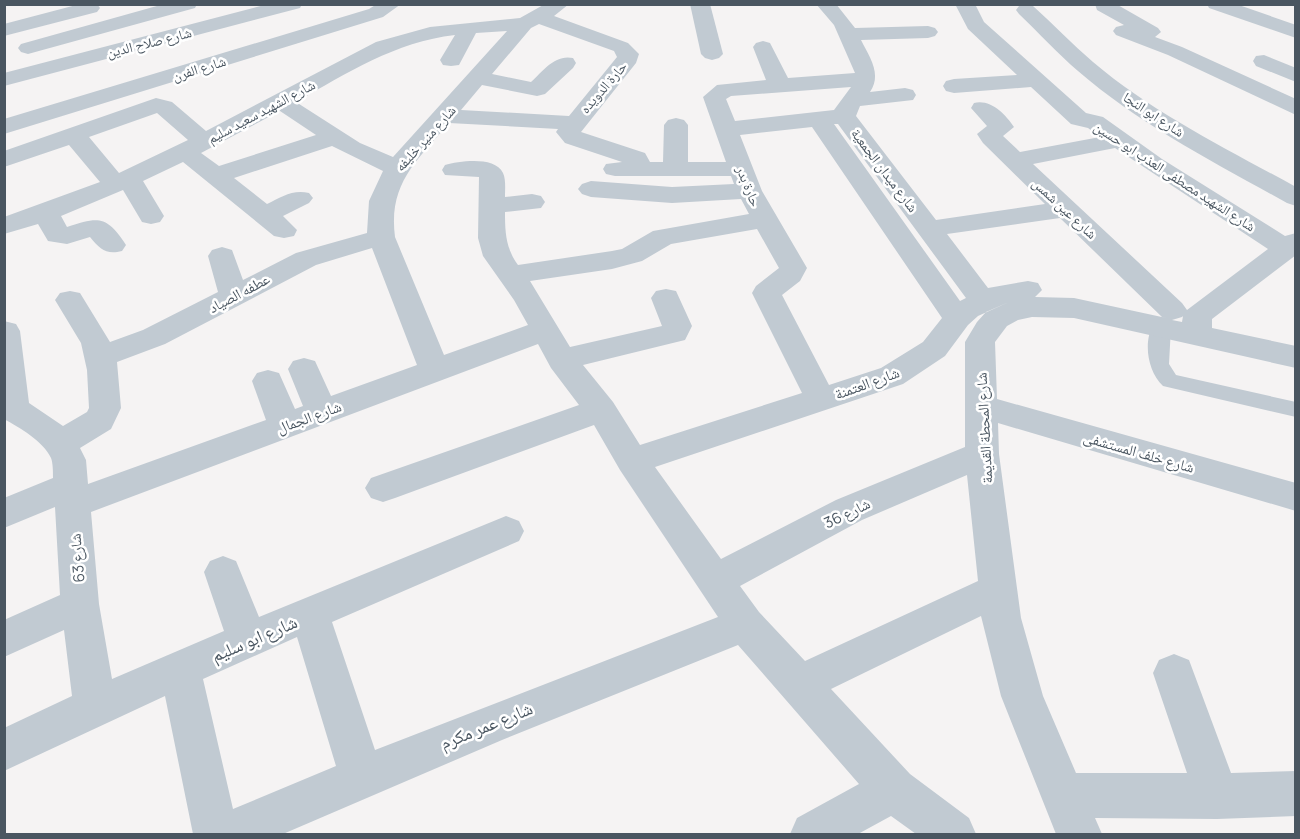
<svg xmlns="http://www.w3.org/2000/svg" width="1300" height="839" viewBox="0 0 1300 839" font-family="Manrope,'Noto Naskh Arabic',sans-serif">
  <rect width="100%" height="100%" fill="#f5f3f3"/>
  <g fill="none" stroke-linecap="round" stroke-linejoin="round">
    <!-- lane -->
    <path fill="#c1cad2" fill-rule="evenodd" d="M 1161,321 L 1168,323 L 1171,327 L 1169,364 L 1176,375 L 1296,402 L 1296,417 L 1163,386 C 1147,371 1143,341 1154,323 Z"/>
    <!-- street -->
    <g fill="#c1cad2" fill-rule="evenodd">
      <polygon points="80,4 97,4 100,8 97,12 4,36 4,24"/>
      <polygon points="164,4 197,4 195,8 28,54 21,52 18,48 21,44"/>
      <polygon points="268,4 302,4 300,8 4,86 4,73"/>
      <polygon points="377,4 401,4 383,17 4,134 4,119 369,9"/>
      <path d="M 545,4 L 569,4 L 554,16 L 628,43 L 639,54 L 636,63 L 581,132 L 645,153 L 650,162 L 663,162 L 664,125 L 668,120 L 676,118 L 684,120 L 688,125 L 688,162 L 726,162 L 703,97 L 717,85 L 766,80 L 753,47 L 756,43 L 763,41 L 770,43 L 788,78 L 855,73 L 834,25 L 816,4 L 836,4 L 855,28 L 928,26 L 935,28 L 938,32 L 935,36 L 928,38 L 861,40 C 870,58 882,74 870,92 L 905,88 L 913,90 L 916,95 L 913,100 L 860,106 L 856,116 L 936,220 L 1045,204 L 983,143 L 977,134 L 987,126 L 971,108 L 974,103 C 991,99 1005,114 1014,127 L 1003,136 L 1020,152 L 1100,137 L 1088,128 L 1071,124 L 1031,87 L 954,93 L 946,91 L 943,86 L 946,81 L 954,79 L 1017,75 L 968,29 L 955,4 L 975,4 L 984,22 L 1086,113 L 1103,117 L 1162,159 L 1285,236 L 1296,233 L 1296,255 L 1212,319 L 1212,328 L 1296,346 L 1296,368 L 1074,318 L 1032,317 L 1018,320 L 1007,326 L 995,342 L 997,399 L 1296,483 L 1296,511 L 998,423 L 999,454 L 1021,618 L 1043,696 L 1076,773 L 1187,773 L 1153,673 L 1159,660 L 1174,654 L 1189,660 L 1231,773 L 1296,771 L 1296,816 L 1217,819 L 1095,818 L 1102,834 L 1056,834 L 1001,696 L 981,616 L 831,689 L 910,774 L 969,818 L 976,834 L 916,834 L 891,816 L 858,834 L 790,834 L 797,818 L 859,784 L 738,645 L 502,740 L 283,834 L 193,834 L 165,696 L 4,771 L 4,728 L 72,696 L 64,630 L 4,657 L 4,620 L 60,595 L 55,507 L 4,528 L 4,498 L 53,478 C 53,472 53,463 51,458 C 43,441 20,428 4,419 L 4,321 L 16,324 L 20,331 L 29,403 L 63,426 L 87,412 L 89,408 L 87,370 L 81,343 L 55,300 L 60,293 L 70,291 L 80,293 L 110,342 L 143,330 L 218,292 L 208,256 L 212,250 L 222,247 L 232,250 L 243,280 L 296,253 L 367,233 L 369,201 L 383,171 L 332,146 L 234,178 L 267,204 C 281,197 293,189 309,193 L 313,198 L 309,203 L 283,216 L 297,230 L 294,236 L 284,238 L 274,236 L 183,162 L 143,181 L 164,216 L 160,222 L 151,224 L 142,222 L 123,190 L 61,216 L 67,227 C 99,217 106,215 126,245 L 122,251 C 106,255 100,249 90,237 L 67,244 L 48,241 L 38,224 L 4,234 L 4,217 L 100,182 L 69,145 L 4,167 L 4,151 L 156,98 L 172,102 L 206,131 L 376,42 L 430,27 L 520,18 ZM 539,24 L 614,51 L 617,57 L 569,116 L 461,110 L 482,85 L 537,96 L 545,94 L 573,68 L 576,63 L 573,58 C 555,54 543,71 531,82 L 492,74 L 531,28 ZM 507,31 L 393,157 L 360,143 L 296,102 C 347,73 395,42 455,35 L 440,60 L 443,65 L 451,66 L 459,65 L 476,33 ZM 851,87 L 834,110 L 735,121 L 726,99 L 731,96 ZM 280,111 L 316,135 L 219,166 L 201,153 ZM 157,113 L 188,140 L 119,173 L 89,137 ZM 449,123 L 558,129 L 556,132 L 565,143 L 622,162 L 606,164 L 603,169 L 606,174 L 615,176 L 731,176 L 734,184 L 672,187 L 591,181 L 582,184 L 578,189 L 582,194 L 591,197 L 672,203 L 741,199 L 749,214 L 653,231 L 622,249 L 612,251 L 518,265 C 506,249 505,233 505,212 L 541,208 L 545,202 L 541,196 L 532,194 L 505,197 C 505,190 506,179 503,173 C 495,156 460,161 445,165 L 442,170 L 445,175 L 479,177 L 478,238 L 483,256 L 514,300 L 528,325 L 444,355 L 395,237 C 388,183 417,161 449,123 ZM 834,124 L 838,124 L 966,298 L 960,301 ZM 812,127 L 942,318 L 923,342 L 881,368 L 829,385 L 782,295 L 800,281 L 807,268 L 762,191 L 740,135 ZM 1115,148 L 1268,249 L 1187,310 L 1182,303 L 1033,164 ZM 1060,218 L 1162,317 L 1171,319 L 1074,298 L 1035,297 L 1042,290 L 1038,283 L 1028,281 L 988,288 L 947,234 ZM 757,229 L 779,268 L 756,286 L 752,293 L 802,393 L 640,445 L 613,402 L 583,365 L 685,340 L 692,326 L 676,291 L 666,289 L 656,291 L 651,298 L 662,326 L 570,347 L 530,281 L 612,269 L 642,261 L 671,244 ZM 372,248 L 417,365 L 331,396 L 315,361 L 304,358 L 293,361 L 288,369 L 303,406 L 295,409 L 279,373 L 268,370 L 257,373 L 252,381 L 266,420 L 88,484 L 86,460 L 80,448 L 111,429 L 121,408 L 117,362 L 165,344 L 316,265 ZM 1009,302 L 986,312 L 977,322 L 965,342 L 965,447 L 836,500 L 721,559 L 655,467 L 903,384 L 945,356 L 968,325 L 978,316 ZM 1183,316 L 1182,322 L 1172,320 L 1182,317 ZM 538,344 L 551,368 L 579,405 L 371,478 L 365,488 L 371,498 L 383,502 L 395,498 L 594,425 L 620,470 L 718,617 L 375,750 L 332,622 L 519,541 L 524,531 L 519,521 L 506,516 L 259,617 L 236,561 L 223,556 L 210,561 L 204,572 L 224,631 L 112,679 L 99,604 L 91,512 ZM 967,475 L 978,581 L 805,661 L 759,612 L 740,586 L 862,520 ZM 297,637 L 336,766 L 233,809 L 203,679 Z"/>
      <polygon points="690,4 710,4 723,54 719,58 712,60 705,58 701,54"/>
      <path d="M 1024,4 L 1033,6 C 1053,24 1072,44 1093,62 C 1153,113 1227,149 1296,187 L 1296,206 L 1287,203 C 1217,164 1139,124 1078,71 C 1058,54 1039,33 1019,14 L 1016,10 L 1019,6 Z"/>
      <polygon points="1095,4 1116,4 1158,28 1161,32 1155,37 1182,47 1296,99 1296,115 1168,55 1116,35 1113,31 1116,27 1124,25 1097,10"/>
      <polygon points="1207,4 1236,4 1296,25 1296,38 1209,8"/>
      <polygon points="1264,55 1296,68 1296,82 1256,66 1253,61 1256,56"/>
    </g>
  </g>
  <g text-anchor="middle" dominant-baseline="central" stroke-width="5" stroke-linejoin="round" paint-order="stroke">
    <!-- far-street labels -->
    <g font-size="14" fill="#4a5661" stroke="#fff">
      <text transform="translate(149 42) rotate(-14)">شارع صلاح الدين</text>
      <text transform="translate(199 68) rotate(-17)">شارع الفرن</text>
      <text transform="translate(603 87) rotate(-49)">حارة الدويده</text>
      <text transform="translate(261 111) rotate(-28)">شارع الشهيد سعيد سليم</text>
      <text transform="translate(1154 114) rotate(33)">شارع ابو النجا</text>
      <text transform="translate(425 138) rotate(-48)">شارع منير خليفه</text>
      <text transform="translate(885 170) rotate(53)">شارع ميدان الجمعية</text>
      <text transform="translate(1175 176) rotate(33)">شارع الشهيد مصطفى العذب ابو حسين</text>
      <text transform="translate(749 186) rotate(68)">حارة بدر</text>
      <text transform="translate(1065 208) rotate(43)">شارع عين شمس</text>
    </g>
    <!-- street labels -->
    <g font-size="15" fill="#4a5661" stroke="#fff">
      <text transform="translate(239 293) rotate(-28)">عطفه الصياد</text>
      <text transform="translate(867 383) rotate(-20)">شارع العتمنة</text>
      <text transform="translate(309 417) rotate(-20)">شارع الجمال</text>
      <text transform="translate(984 428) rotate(-93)">شارع المحطة القديمة</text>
      <text transform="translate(1139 452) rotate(16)">شارع خلف المستشفى</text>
      <text transform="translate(847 513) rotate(-26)">شارع 36</text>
      <text transform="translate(77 558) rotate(-95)">شارع 63</text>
    </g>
    <!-- near-street labels -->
    <g font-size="18" fill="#4a5661" stroke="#fff">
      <text transform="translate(254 638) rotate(-23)">شارع ابو سليم</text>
      <text transform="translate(486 725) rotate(-22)">شارع عمر مكرم</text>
    </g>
  </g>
  <!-- border -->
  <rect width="1300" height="839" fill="none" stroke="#4a5661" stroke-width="12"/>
</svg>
